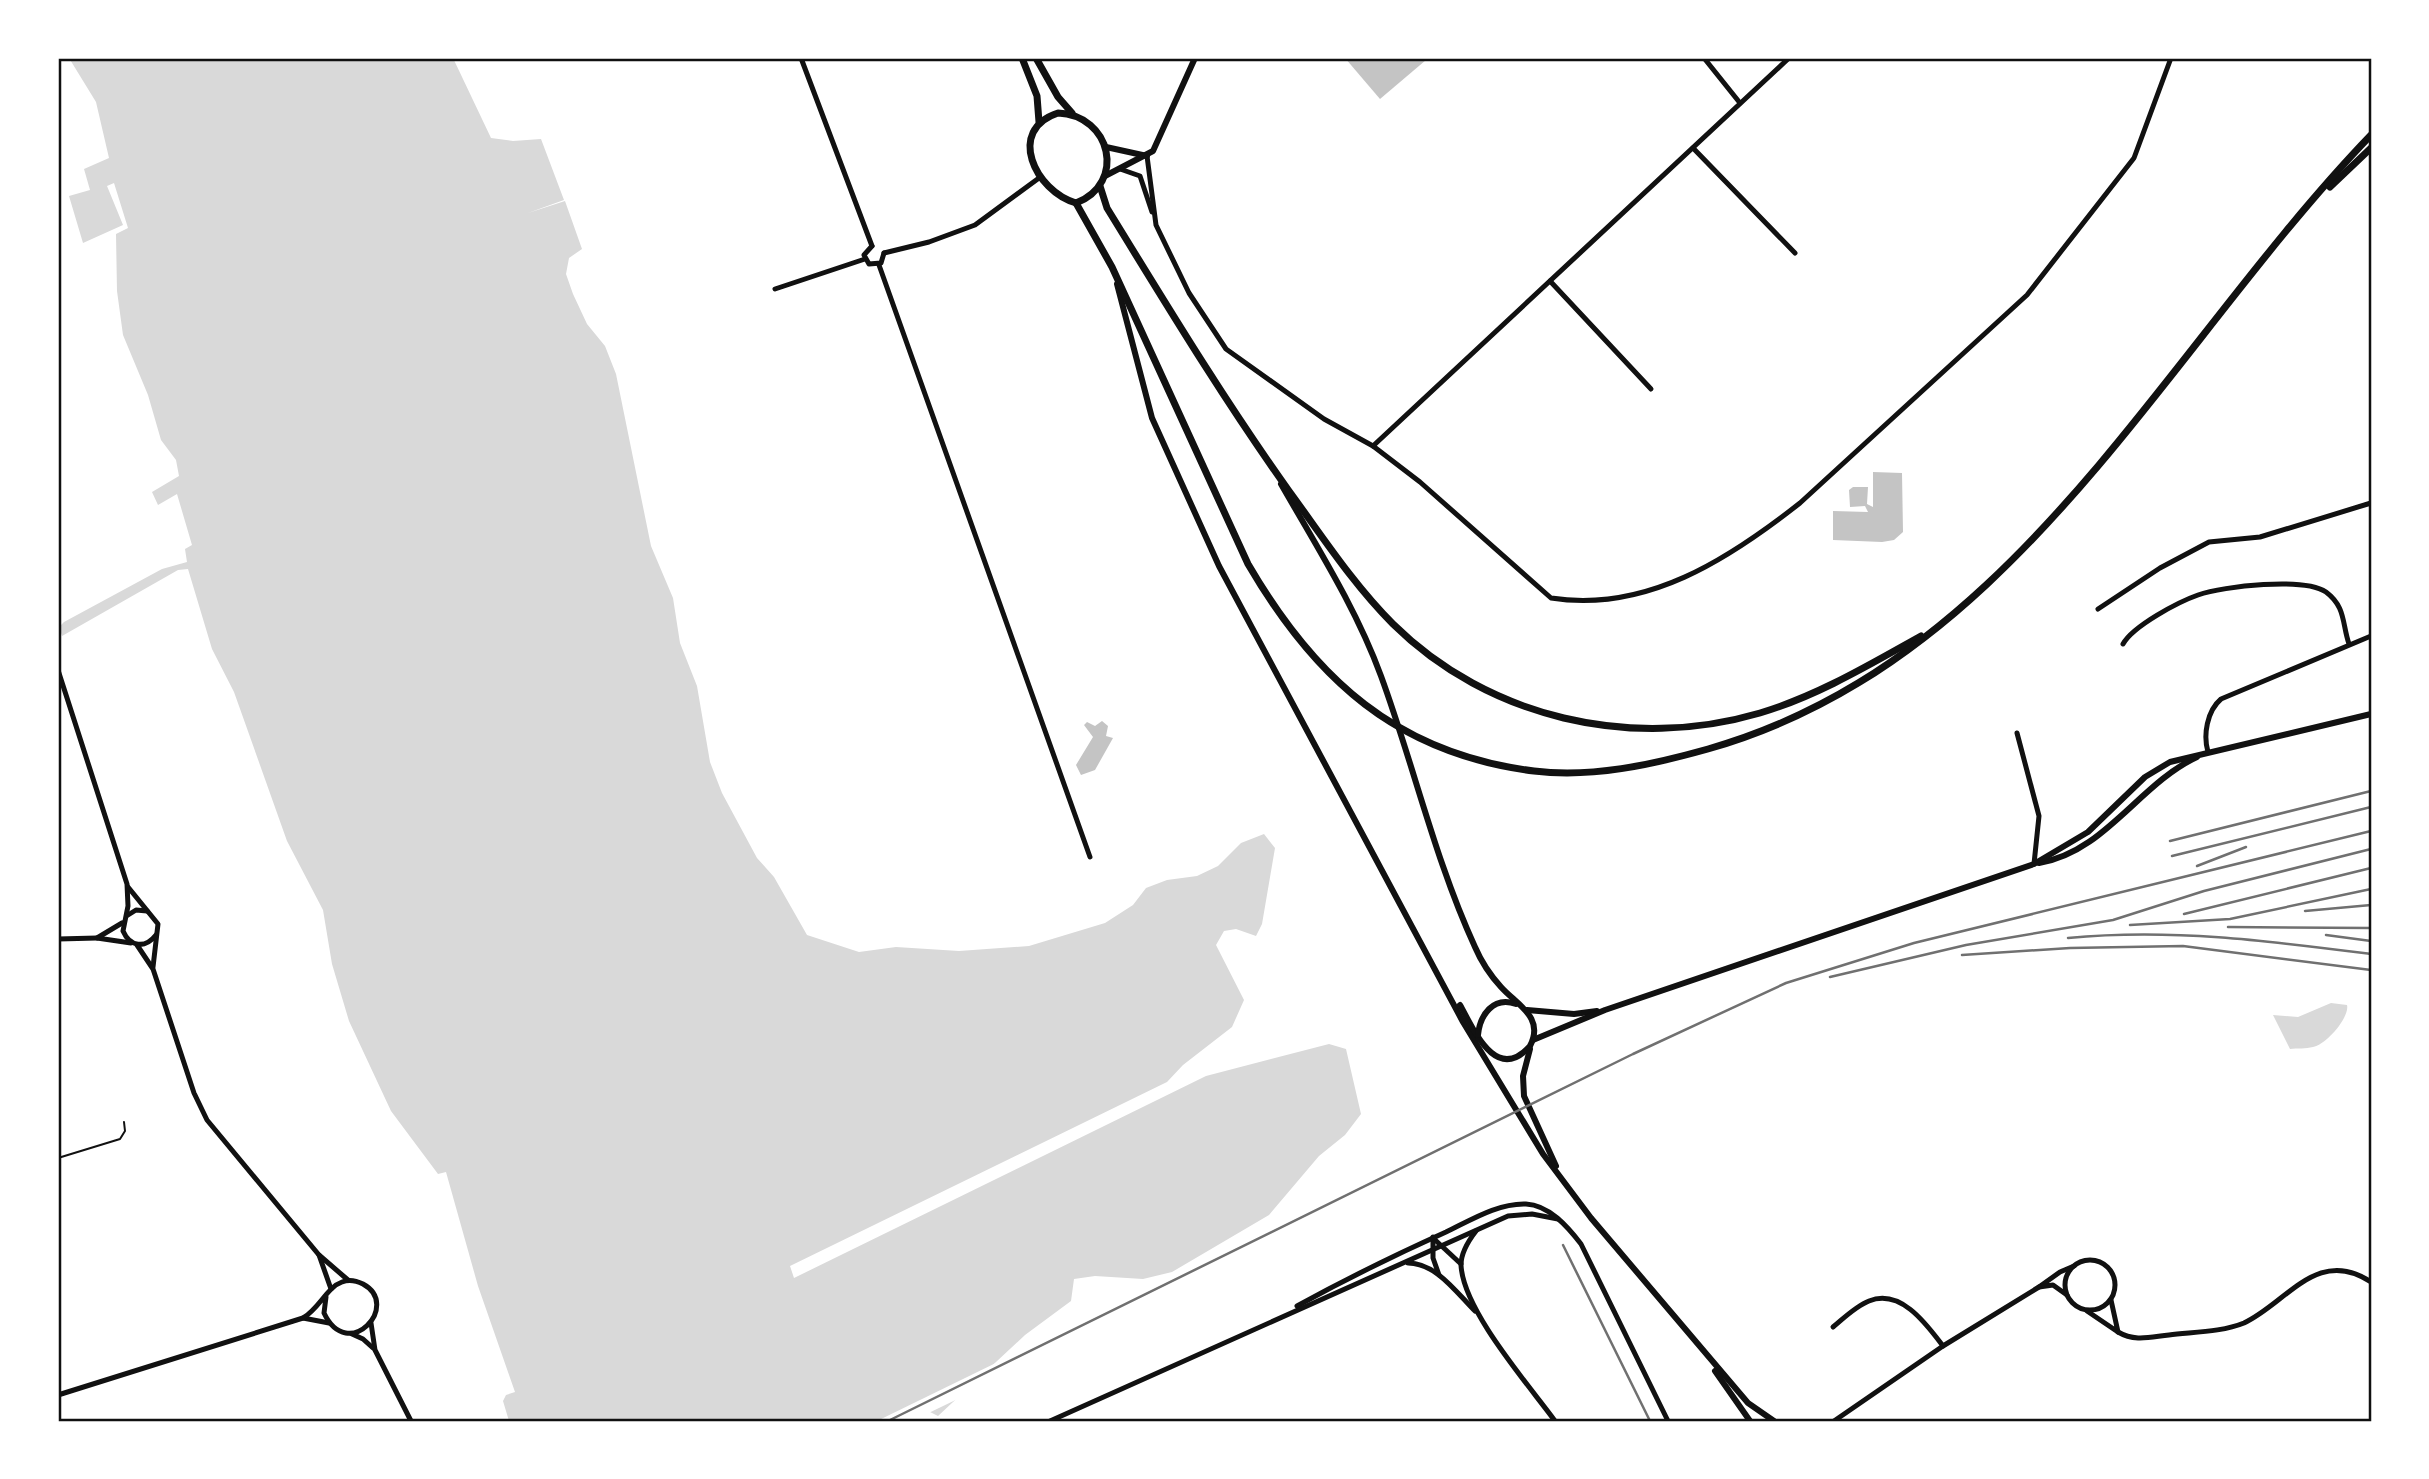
<svg xmlns="http://www.w3.org/2000/svg" width="2429" height="1479" viewBox="0 0 2429 1479" font-family="'IBM Plex Serif',serif">
  <rect width="100%" height="100%" fill="#fff"/>
  <!-- water -->
  <g fill="#d9d9d9">
    <polygon points="69,58 453,58 491,138 513,141 541,139 564,200 528,213 565,201 582,249 569,258 566,274 573,294 587,324 605,346 616,374 651,546 673,598 680,643 697,686 710,762 722,793 757,858 774,877 807,935 859,952 896,947 959,951 1029,946 1105,923 1133,905 1146,888 1167,880 1197,876 1218,866 1241,843 1264,834 1275,848 1262,924 1256,936 1236,929 1224,931 1216,945 1244,1000 1232,1027 1183,1065 1167,1082 790,1266 794,1278 1206,1076 1329,1044 1346,1049 1361,1114 1345,1135 1319,1156 1269,1215 1172,1272 1143,1279 1095,1276 1074,1279 1071,1301 1025,1335 938,1416 924,1409 914,1421 509,1421 503,1401 506,1395 515,1392 478,1286 446,1172 438,1174 391,1111 349,1021 332,964 323,910 287,841 234,692 212,649 188,569 178,570 62,636 59,627 64,622 162,569 187,562 185,549 192,545 177,494 158,505 152,492 179,476 176,460 161,440 148,395 123,335 117,291 116,234 128,228 114,183 107,186 123,225 83,243 69,196 90,190 84,169 109,158 96,102"/>
    <path d="M 2331,1003 L 2347,1005 C 2350,1017 2326,1045 2313,1047 C 2306,1049 2297,1048 2290,1049 L 2273,1015 L 2298,1017 Z"/>
  </g>
  <!-- pier -->
  <polygon fill="#fff" points="1004,1359 968,1394 912,1421 877,1421"/>
  <!-- building -->
  <g fill="#c4c4c4">
    <polygon points="1345,58 1424,58 1426,60 1380,99"/>
    <polygon points="1873,472 1902,473 1903,532 1894,540 1882,542 1833,540 1833,511 1868,512 1865,506 1850,507 1849,490 1853,487 1868,487 1867,504 1873,507"/>
    <polygon points="1102,721 1108,726 1106,736 1113,738 1095,770 1081,775 1076,765 1093,737 1084,725 1087,722 1095,726"/>
  </g>
  <g fill="none" stroke-linecap="round" stroke-linejoin="round">
    <!-- path -->
    <polyline stroke="#111" stroke-width="2" points="58,1158 120,1139 125,1131 124,1122"/>
    <!-- minor -->
    <g stroke="#111" stroke-width="5">
      <polyline points="801,58 872,246"/>
      <polyline points="1704,58 1740,103"/>
      <polyline points="1693,148 1795,253"/>
      <path d="M 1147,156 L 1156,225 L 1189,293 L 1226,349 L 1324,419 L 1373,446 L 1420,482 L 1551,598 C 1646,613 1729,559 1800,503 L 2027,295 L 2134,158 L 2171,58"/>
      <polyline points="1120,169 1140,176 1152,212"/>
      <polyline points="872,246 864,255 869,264 881,263 884,253"/>
      <polyline points="884,253 929,242 975,225 1039,178"/>
      <polyline points="879,265 1090,857"/>
      <polyline points="1550,281 1651,389"/>
      <polyline points="775,289 865,259"/>
      <polyline points="1373,446 1789,58"/>
      <polyline points="2098,609 2160,568 2209,542 2260,537 2371,503"/>
      <path d="M 2123,644 C 2133,626 2178,602 2198,595 C 2224,586 2304,577 2326,592 C 2346,607 2342,624 2349,644"/>
      <path d="M 58,670 L 127,884 L 128,906 L 123,931 C 130,947 145,949 156,935"/>
      <polyline points="2017,733 2039,816 2034,864"/>
      <path d="M 2208,752 C 2203,735 2207,711 2221,699 L 2371,636"/>
      <polyline points="128,887 158,924 153,967"/>
      <polyline points="128,915 136,910 147,911"/>
      <polyline points="122,923 97,938 131,943"/>
      <polyline points="58,939 97,938"/>
      <polyline points="137,945 153,969 194,1093 207,1120 319,1255 348,1280"/>
      <path d="M 1476,1231 C 1469,1240 1461,1253 1461,1265 C 1463,1310 1528,1384 1555,1421"/>
      <polyline points="1433,1237 1433,1258 1439,1275"/>
      <polyline points="1433,1238 1461,1264"/>
      <polyline points="319,1255 331,1289"/>
      <circle cx="2090" cy="1285" r="25"/>
      <path d="M 1408,1263 C 1436,1263 1456,1292 1475,1311"/>
      <polyline points="2067,1295 2053,1285 2039,1287 2060,1272 2074,1266"/>
      <path d="M 1297,1306 C 1346,1279 1395,1255 1446,1232 C 1471,1220 1498,1203 1526,1204 C 1549,1205 1568,1227 1581,1244 L 1668,1421"/>
      <polyline points="2087,1311 2118,1332 2111,1300"/>
      <polyline points="303,1318 329,1323"/>
      <polyline points="371,1323 375,1350 411,1421"/>
      <path d="M 1833,1327 C 1844,1318 1856,1306 1869,1301 C 1901,1288 1927,1325 1943,1346"/>
      <path d="M 2118,1332 C 2135,1342 2150,1337 2169,1335 C 2193,1332 2222,1332 2244,1323 C 2287,1303 2317,1246 2371,1282"/>
      <polyline points="352,1334 363,1339 373,1348"/>
      <path d="M 58,1395 L 303,1318 C 319,1309 327,1287 342,1282 C 349,1279 357,1281 363,1284 C 402,1305 348,1364 324,1313 L 326,1297"/>
      <polyline points="1050,1421 1508,1216 1532,1214 1558,1219"/>
      <polyline points="1834,1421 1943,1346 2039,1287"/>
    </g>
    <!-- tertiary -->
    <g stroke="#111" stroke-width="6">
      <polyline points="1106,147 1147,156"/>
      <polyline points="1105,176 1153,151 1195,58"/>
      <polyline points="1117,284 1152,418 1219,566 1463,1022 1543,1154 1591,1218 1748,1403 1774,1421"/>
      <path d="M 1281,484 C 1317,547 1356,608 1381,676 C 1414,766 1435,860 1475,947 C 1481,961 1490,975 1501,987 C 1517,1005 1545,1017 1530,1046 C 1496,1084 1474,1030 1460,1005"/>
      <path d="M 2039,863 C 2105,852 2139,784 2197,757"/>
      <polyline points="1527,1010 1574,1014 1597,1011"/>
      <path d="M 1478,1035 C 1480,1015 1493,996 1516,1004"/>
      <polyline points="1533,1040 1605,1010 2034,864 2088,832 2145,777 2170,762 2371,714"/>
      <polyline points="1530,1049 1523,1076 1524,1096 1556,1166"/>
      <polyline points="1715,1371 1750,1421"/>
    </g>
    <!-- secondary -->
    <g stroke="#111" stroke-width="7">
      <polyline points="1022,58 1037,96 1039,122"/>
      <polyline points="1036,58 1058,97 1072,113"/>
      <path d="M 1058,113 C 1111,115 1127,183 1076,203 C 1035,191 1006,130 1058,113 Z"/>
      <path d="M 1100,186 L 1107,208 C 1166,304 1224,400 1289,491 C 1322,536 1353,584 1393,624 C 1488,718 1631,751 1760,713 C 1817,696 1869,665 1921,636"/>
      <polyline points="2330,187 2371,148"/>
      <path d="M 1076,203 L 1112,267 L 1248,564 C 1315,679 1397,754 1534,771 C 1592,778 1651,765 1708,749 C 2017,661 2163,351 2371,135"/>
    </g>
    <!-- rail -->
    <g stroke="#707070" stroke-width="2.5">
      <polyline points="2170,841 2371,791"/>
      <polyline points="2172,856 2371,807"/>
      <polyline points="2197,866 2246,847"/>
      <polyline points="2305,911 2371,905"/>
      <polyline points="2184,914 2371,868"/>
      <polyline points="2130,925 2230,919 2371,889"/>
      <polyline points="2228,927 2371,928"/>
      <polyline points="2326,935 2371,941"/>
      <path d="M 2068,938 C 2171,928 2270,941 2371,954"/>
      <polyline points="1962,955 2070,948 2183,946 2371,970"/>
      <polyline points="1830,977 1966,945 2113,920 2204,891 2371,849"/>
      <polyline points="1563,1245 1650,1421"/>
      <polyline points="888,1421 1633,1054 1786,983 1914,943 2371,831"/>
    </g>
  </g>
  <!-- border -->
  <rect width="2429" height="1479" fill="none" stroke="#ffffff" stroke-width="119"/>
  <rect x="60" y="60" width="2310" height="1360" fill="none" stroke="#111" stroke-width="2.5"/>
</svg>
